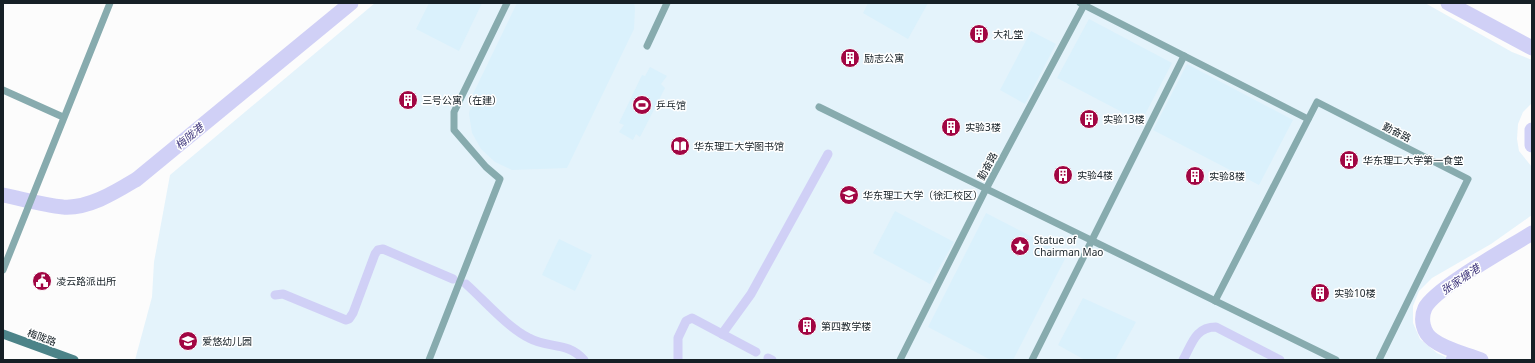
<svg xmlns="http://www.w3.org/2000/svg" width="1535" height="363" viewBox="0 0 1535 363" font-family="'Noto Sans','Noto Sans SC',sans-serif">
  <rect width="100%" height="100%" fill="#fcfcfc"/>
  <!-- built -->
  <polygon fill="#e4f3fb" points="375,3 1425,3 1512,52 1532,60 1532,103 1523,112 1518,124 1517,139 1519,151 1532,167 1532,215 1491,244 1432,278 1419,291 1413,306 1413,323 1420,339 1437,353 1452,360 135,360 152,297 154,262 170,175"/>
  <!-- green -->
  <g fill="#daf1fc">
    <polygon points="429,3 482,3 459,51 416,29"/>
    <polygon points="517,3 634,3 635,8 634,29 567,168 512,170 495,162 481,149 472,133 469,114 472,96"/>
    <polygon points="868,3 928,3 908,39 863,13"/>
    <polygon points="1089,19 1172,63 1141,122 1057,78"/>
    <polygon points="1031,31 1056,44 1025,104 1000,90"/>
    <polygon points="1187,64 1293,120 1259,185 1153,130"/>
    <polygon points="650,67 667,76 661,84 665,88 640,137 636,134 633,140 619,132 624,125 619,123 642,75 645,76"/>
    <polygon points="895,211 954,242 930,284 873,253"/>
    <polygon points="986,213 1067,255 1013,360 991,360 928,327"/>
    <polygon points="559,239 592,255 575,291 542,275"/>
    <polygon points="1083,298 1136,322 1115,360 1085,360 1058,345"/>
  </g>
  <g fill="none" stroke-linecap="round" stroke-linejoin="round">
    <!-- canal -->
    <g stroke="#d0d0f6" stroke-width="9">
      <path d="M 466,284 C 485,301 507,327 529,338 C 549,349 567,341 584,360"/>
      <polyline points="275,295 283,294 346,320 349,319 353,313 375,254 378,250 383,249 453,279"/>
      <polyline points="722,334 751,294 828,154"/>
      <polyline points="768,358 772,360"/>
      <polyline points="678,360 678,338 686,321 692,318 756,352"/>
      <path d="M 1183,360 C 1192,344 1195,327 1216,327 L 1280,360"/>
      <polyline points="1450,360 1454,350"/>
    </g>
    <!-- river -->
    <g stroke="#d0d0f6" stroke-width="15">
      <polyline points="1448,3 1532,48"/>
      <polyline points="1532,130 1532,145"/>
      <path d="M 3,195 C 23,199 43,205 63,207 C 89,209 117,191 137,179 L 351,3"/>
      <path d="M 1481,360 C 1466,354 1446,350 1433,340 C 1423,333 1420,319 1425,308 C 1435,288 1510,247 1532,233"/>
    </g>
    <!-- street -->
    <g stroke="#87abae" stroke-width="7">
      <polyline points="1080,3 1308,119"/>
      <polyline points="647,46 667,3"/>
      <polyline points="3,90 63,117"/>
      <polyline points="819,107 1336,360"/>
      <polyline points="3,270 110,3"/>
      <polyline points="1215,301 1317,102 1468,179 1379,360"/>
      <polyline points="429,360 500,179 486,167 454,130 454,112 507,3"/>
      <polyline points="900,360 986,189 1084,5"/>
      <polyline points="1032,360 1184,56"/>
    </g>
    <!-- secondary -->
    <polyline stroke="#4c8388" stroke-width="9" points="3,334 74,360"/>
  </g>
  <!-- icons -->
  <defs>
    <symbol id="building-disc" viewBox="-11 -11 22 22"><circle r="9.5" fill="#a10643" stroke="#fff"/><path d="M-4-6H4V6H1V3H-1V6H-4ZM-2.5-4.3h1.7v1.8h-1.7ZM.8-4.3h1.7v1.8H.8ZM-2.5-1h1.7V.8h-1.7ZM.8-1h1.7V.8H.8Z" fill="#fff"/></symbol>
    <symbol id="stadium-disc" viewBox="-11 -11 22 22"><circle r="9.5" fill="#a10643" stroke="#fff"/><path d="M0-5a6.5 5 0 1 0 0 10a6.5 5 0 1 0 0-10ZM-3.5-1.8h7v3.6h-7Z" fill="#fff"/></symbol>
    <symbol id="library-disc" viewBox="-11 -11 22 22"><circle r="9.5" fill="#a10643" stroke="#fff"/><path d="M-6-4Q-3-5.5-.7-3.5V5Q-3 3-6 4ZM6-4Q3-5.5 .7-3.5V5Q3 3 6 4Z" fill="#fff"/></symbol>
    <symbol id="university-disc" viewBox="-11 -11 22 22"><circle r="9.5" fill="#a10643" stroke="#fff"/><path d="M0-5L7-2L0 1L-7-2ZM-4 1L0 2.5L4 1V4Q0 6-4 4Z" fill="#fff"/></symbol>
    <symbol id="sight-disc" viewBox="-11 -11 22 22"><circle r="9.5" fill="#a10643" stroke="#fff"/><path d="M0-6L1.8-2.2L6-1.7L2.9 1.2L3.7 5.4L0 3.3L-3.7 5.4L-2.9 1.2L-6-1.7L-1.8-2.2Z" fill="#fff"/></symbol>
    <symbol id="civic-disc" viewBox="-11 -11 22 22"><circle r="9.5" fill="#a10643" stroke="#fff"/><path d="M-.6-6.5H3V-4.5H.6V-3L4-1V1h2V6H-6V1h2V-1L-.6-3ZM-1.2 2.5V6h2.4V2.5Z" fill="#fff"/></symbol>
    <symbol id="school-disc" viewBox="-11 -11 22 22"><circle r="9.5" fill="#a10643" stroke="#fff"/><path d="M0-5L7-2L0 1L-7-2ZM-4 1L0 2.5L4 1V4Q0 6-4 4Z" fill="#fff"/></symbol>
  </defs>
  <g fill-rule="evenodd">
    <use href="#building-disc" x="968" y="23" width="22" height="22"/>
    <use href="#building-disc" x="839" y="47" width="22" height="22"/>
    <use href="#building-disc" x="397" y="89" width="22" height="22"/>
    <use href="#stadium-disc" x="631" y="94" width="22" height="22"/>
    <use href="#building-disc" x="1078" y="108" width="22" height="22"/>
    <use href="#building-disc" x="940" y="116" width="22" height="22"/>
    <use href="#library-disc" x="669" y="135" width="22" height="22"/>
    <use href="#building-disc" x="1338" y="149" width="22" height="22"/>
    <use href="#building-disc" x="1052" y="164" width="22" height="22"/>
    <use href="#building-disc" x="1184" y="165" width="22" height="22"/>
    <use href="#university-disc" x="838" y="184" width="22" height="22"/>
    <use href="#sight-disc" x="1009" y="235" width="22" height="22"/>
    <use href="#civic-disc" x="31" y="270" width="22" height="22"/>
    <use href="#building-disc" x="1309" y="282" width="22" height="22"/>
    <use href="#building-disc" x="796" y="315" width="22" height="22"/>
    <use href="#school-disc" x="177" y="330" width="22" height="22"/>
  </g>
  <g text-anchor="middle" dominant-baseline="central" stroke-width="3" stroke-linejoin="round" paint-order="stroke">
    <!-- poi labels -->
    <g font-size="10" fill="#162026" stroke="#fff" text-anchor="start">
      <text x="993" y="34">大礼堂</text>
      <text x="864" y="58">励志公寓</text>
      <text x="422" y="100">三号公寓（在建）</text>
      <text x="656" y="105">乒乓馆</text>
      <text x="1103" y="119">实验13楼</text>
      <text x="965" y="127">实验3楼</text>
      <text x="694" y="146">华东理工大学图书馆</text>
      <text x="1363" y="160">华东理工大学第一食堂</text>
      <text x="1077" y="175">实验4楼</text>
      <text x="1209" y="176">实验8楼</text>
      <text x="863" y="195">华东理工大学（徐汇校区）</text>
      <text x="1034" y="240">Statue of<tspan x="1034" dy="12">Chairman Mao</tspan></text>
      <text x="56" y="281">凌云路派出所</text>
      <text x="1334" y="293">实验10楼</text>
      <text x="821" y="326">第四教学楼</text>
      <text x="202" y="341">爱悠幼儿园</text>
    </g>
    <!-- street labels -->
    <g font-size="10" fill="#162026" stroke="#fff">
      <text transform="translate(1397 132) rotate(27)">勤奋路</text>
      <text transform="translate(987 166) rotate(-62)">勤奋路</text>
      <text transform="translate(42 337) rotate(20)">梅陇路</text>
    </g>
    <!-- water labels -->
    <g font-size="11" font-style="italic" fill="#3d347b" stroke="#fff">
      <text transform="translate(189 136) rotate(-40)">梅陇港</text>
      <text transform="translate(1460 279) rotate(-34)">张家塘港</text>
    </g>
  </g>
  <!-- border -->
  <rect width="1535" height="363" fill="none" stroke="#162026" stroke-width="8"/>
</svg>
